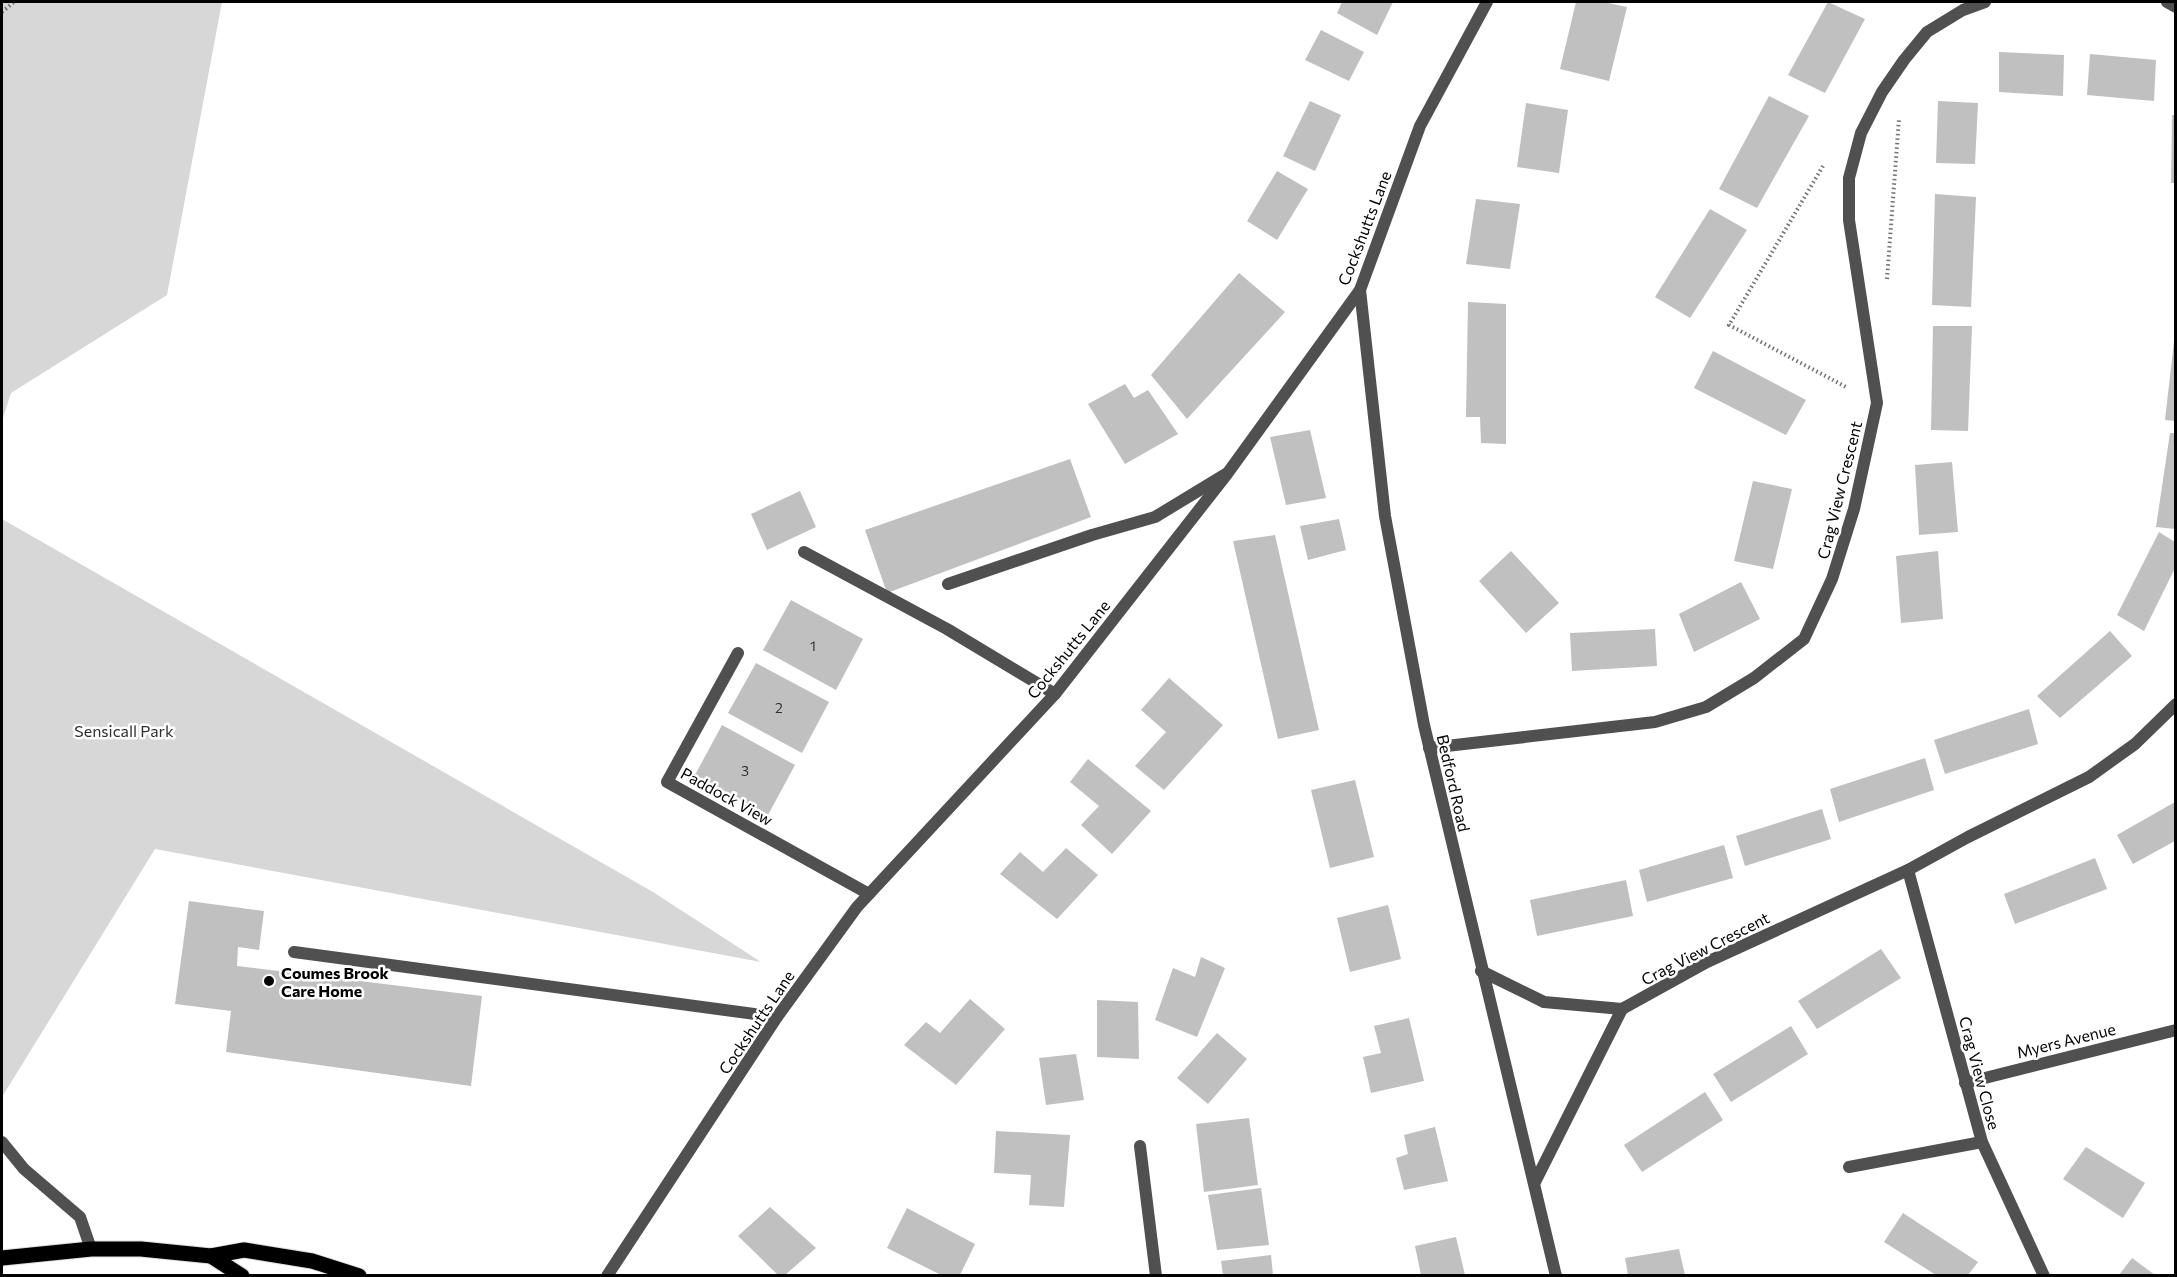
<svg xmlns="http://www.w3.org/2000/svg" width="2177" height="1277" viewBox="0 0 2177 1277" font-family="Commissioner,sans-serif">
  <rect width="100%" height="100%" fill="#fff"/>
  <!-- green -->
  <g fill="#d7d7d7">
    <polygon points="2,2 222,2 167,295 11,393 2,421"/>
    <polygon points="2,519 653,892 761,962 155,849 2,1097"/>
  </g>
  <!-- building -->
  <g fill="#c0c0c0">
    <polygon points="1342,2 1393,2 1377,35 1337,13"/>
    <polygon points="1576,2 1604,2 1627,7 1609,81 1560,69"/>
    <polygon points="1828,2 1865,19 1825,93 1788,75"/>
    <polygon points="1321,30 1364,52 1349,81 1305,60"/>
    <polygon points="1999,52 2064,55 2063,96 1999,92"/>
    <polygon points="2090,54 2156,60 2154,101 2087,95"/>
    <polygon points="1769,96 1809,116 1757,208 1719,189"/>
    <polygon points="1310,101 1341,115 1315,171 1283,156"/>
    <polygon points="1938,101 1978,103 1975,164 1936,163"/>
    <polygon points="1526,103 1568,110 1559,173 1517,167"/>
    <polygon points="2172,115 2175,115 2175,183 2171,183"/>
    <polygon points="1277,171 1308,189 1277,240 1247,221"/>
    <polygon points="1935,194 1976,197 1971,307 1932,305"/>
    <polygon points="1476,199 1520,204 1510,269 1466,264"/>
    <polygon points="1710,209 1747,230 1690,318 1655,297"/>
    <polygon points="1239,273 1285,312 1187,419 1151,375"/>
    <polygon points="1468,302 1506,304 1506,444 1481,443 1480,417 1466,417"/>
    <polygon points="1933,326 1972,326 1968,431 1931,430"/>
    <polygon points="2174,341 2175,341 2175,421 2165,420"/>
    <polygon points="1713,351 1806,400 1786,435 1694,388"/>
    <polygon points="1125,384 1134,398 1148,390 1178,434 1125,464 1088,404"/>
    <polygon points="1310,430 1326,498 1286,505 1270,437"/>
    <polygon points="2170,433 2175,433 2175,529 2156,527"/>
    <polygon points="1070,459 1091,517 887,593 865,530"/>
    <polygon points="1952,462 1958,532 1919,535 1915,465"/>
    <polygon points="1753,481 1792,489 1773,569 1734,561"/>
    <polygon points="800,491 816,527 767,550 751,514"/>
    <polygon points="1339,519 1346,550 1308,560 1300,526"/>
    <polygon points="2159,532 2175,542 2175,568 2144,631 2117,615"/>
    <polygon points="1275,535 1319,730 1278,739 1233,541"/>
    <polygon points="1511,551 1559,603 1526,633 1479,581"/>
    <polygon points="1938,551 1943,619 1901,623 1896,556"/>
    <polygon points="1741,582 1760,619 1694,652 1679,614"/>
    <polygon points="791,600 863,639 836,690 763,650"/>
    <polygon points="1655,629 1657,666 1572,671 1570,633"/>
    <polygon points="2110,631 2132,656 2060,718 2037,696"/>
    <polygon points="756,663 829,702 802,753 728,713"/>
    <polygon points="1169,678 1223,725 1164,790 1135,766 1166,732 1141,710"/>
    <polygon points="2029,709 2038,744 1945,774 1934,740"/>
    <polygon points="722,725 795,765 768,815 695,775"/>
    <polygon points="1925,758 1934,790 1839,822 1830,789"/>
    <polygon points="1088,759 1151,811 1112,854 1081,825 1099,806 1070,782"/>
    <polygon points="1355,780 1374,857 1330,868 1311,790"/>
    <polygon points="2175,802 2175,841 2133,864 2117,835"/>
    <polygon points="1822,809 1831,839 1745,866 1736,836"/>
    <polygon points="1724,845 1733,878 1647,902 1639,870"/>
    <polygon points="1066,848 1098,875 1057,919 1000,874 1020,852 1043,872"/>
    <polygon points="2095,858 2107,889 2015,924 2004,894"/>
    <polygon points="1626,880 1633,916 1537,936 1530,900"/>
    <polygon points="189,901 264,911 259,950 238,947 237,966 482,996 471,1086 226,1052 231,1011 175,1004"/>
    <polygon points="1388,905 1401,959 1350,972 1337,918"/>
    <polygon points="1881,949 1901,978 1817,1029 1798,1001"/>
    <polygon points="1201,957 1225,968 1197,1037 1155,1020 1173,968 1195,977"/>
    <polygon points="970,999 1005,1029 956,1085 904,1045 926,1022 940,1033"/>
    <polygon points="1097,1000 1138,1002 1139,1059 1097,1057"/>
    <polygon points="1409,1018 1424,1081 1371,1093 1363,1057 1381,1053 1374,1026"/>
    <polygon points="1791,1026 1808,1054 1731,1102 1713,1074"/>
    <polygon points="1217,1033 1247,1059 1208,1104 1177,1078"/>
    <polygon points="1076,1054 1084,1100 1046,1105 1039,1058"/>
    <polygon points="1705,1092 1723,1120 1642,1172 1624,1145"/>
    <polygon points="1249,1118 1258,1185 1204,1192 1196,1124"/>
    <polygon points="1435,1127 1448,1181 1404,1190 1396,1158 1408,1154 1404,1135"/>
    <polygon points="996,1131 1070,1135 1064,1207 1029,1205 1031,1175 994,1173"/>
    <polygon points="2086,1147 2145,1183 2123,1218 2063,1179"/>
    <polygon points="1261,1188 1269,1245 1217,1250 1208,1195"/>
    <polygon points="770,1207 816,1248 785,1275 778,1275 738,1236"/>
    <polygon points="907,1208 975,1244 960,1275 941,1275 887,1248"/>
    <polygon points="1903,1213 1978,1262 1968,1275 1936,1275 1884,1242"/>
    <polygon points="1456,1237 1465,1275 1434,1275 1433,1274 1421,1275 1415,1246"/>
    <polygon points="1679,1249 1685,1275 1628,1275 1625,1258"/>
    <polygon points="1271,1255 1273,1275 1223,1275 1221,1261"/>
    <polygon points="2132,1258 2155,1275 2119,1275"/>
  </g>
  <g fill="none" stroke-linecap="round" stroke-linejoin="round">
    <defs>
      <g id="primary">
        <polyline points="211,1256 242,1276"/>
        <polyline points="2,1258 91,1249 141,1249 211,1256 244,1250 312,1261 359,1276"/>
      </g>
    </defs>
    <!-- primary casing -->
    <use href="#primary" stroke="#dbdbdb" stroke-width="17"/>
    <!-- path -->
    <g stroke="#727272" stroke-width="4" stroke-dasharray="1.5 3" stroke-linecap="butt">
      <polyline points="2,12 14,2"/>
      <polyline points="1823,166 1729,325 1848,388"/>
      <polyline points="1887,279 1899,119"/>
    </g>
    <!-- lane -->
    <g stroke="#505050" stroke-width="12">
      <polyline points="804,552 947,629 1055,694"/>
      <polyline points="948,584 1092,535 1155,517 1226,474"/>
      <polyline points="294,952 777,1017"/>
      <polyline points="2,1142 24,1169 80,1217 91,1249"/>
      <polyline points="1849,1167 1982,1142"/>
    </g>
    <!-- street -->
    <g stroke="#505050" stroke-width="12">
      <polyline points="2167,2 2176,7"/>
      <polyline points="1360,290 1385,516 1424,725 1556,1276"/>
      <polyline points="738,653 667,782 869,894"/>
      <polyline points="1429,748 1655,722 1706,707 1754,678 1804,639 1832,579 1854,509 1877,403 1849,220 1849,178 1861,133 1882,92 1904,60 1927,32 1963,10 1985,2"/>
      <polyline points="1908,870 1982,1142 2044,1276"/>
      <polyline points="1481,971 1544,1002 1622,1009 1707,962 1908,870 1968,837 2089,777 2135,744 2176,704"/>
      <polyline points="1965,1083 2176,1030"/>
      <polyline points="1140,1146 1156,1276"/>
      <polyline points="1535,1182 1622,1009"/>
      <polyline points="607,1276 777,1017 857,907 1055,694 1227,474 1360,290 1420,126 1487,2"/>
    </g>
    <!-- primary -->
    <use href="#primary" stroke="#000" stroke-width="15"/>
  </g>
  <!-- markers -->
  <circle fill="#000" stroke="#fff" stroke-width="2" cx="269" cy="981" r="6"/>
  <g text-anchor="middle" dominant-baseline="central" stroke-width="5" stroke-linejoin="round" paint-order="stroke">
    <!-- number labels -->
    <g font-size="14" fill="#303030">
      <text x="813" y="645">1</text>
      <text x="779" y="707">2</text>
      <text x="745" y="770">3</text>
    </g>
    <!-- street labels -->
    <g font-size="16" fill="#000" stroke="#fff">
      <text transform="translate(1364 228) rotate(-69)">Cockshutts Lane</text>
      <text transform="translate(1839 490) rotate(-76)">Crag View Crescent</text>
      <text transform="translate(1068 649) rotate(-51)">Cockshutts Lane</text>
      <text transform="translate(1454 783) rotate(77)">Bedford Road</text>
      <text transform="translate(727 796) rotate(29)">Paddock View</text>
      <text transform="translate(1705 948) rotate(-27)">Crag View Crescent</text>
      <text transform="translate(756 1022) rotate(-56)">Cockshutts Lane</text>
      <text transform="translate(2066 1040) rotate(-14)">Myers Avenue</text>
      <text transform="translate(1980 1073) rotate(75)">Crag View Close</text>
    </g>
    <!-- park labels -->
    <g font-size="16" fill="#2e2e2e" stroke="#fff">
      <text x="124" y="730">Sensicall Park</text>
    </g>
    <!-- poi labels -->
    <g font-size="16" font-weight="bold" fill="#000" stroke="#fff" text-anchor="start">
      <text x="281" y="972">Coumes Brook<tspan x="281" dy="18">Care Home</tspan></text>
    </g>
  </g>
  <!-- border -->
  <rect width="2177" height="1277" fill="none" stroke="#000000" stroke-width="6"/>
</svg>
